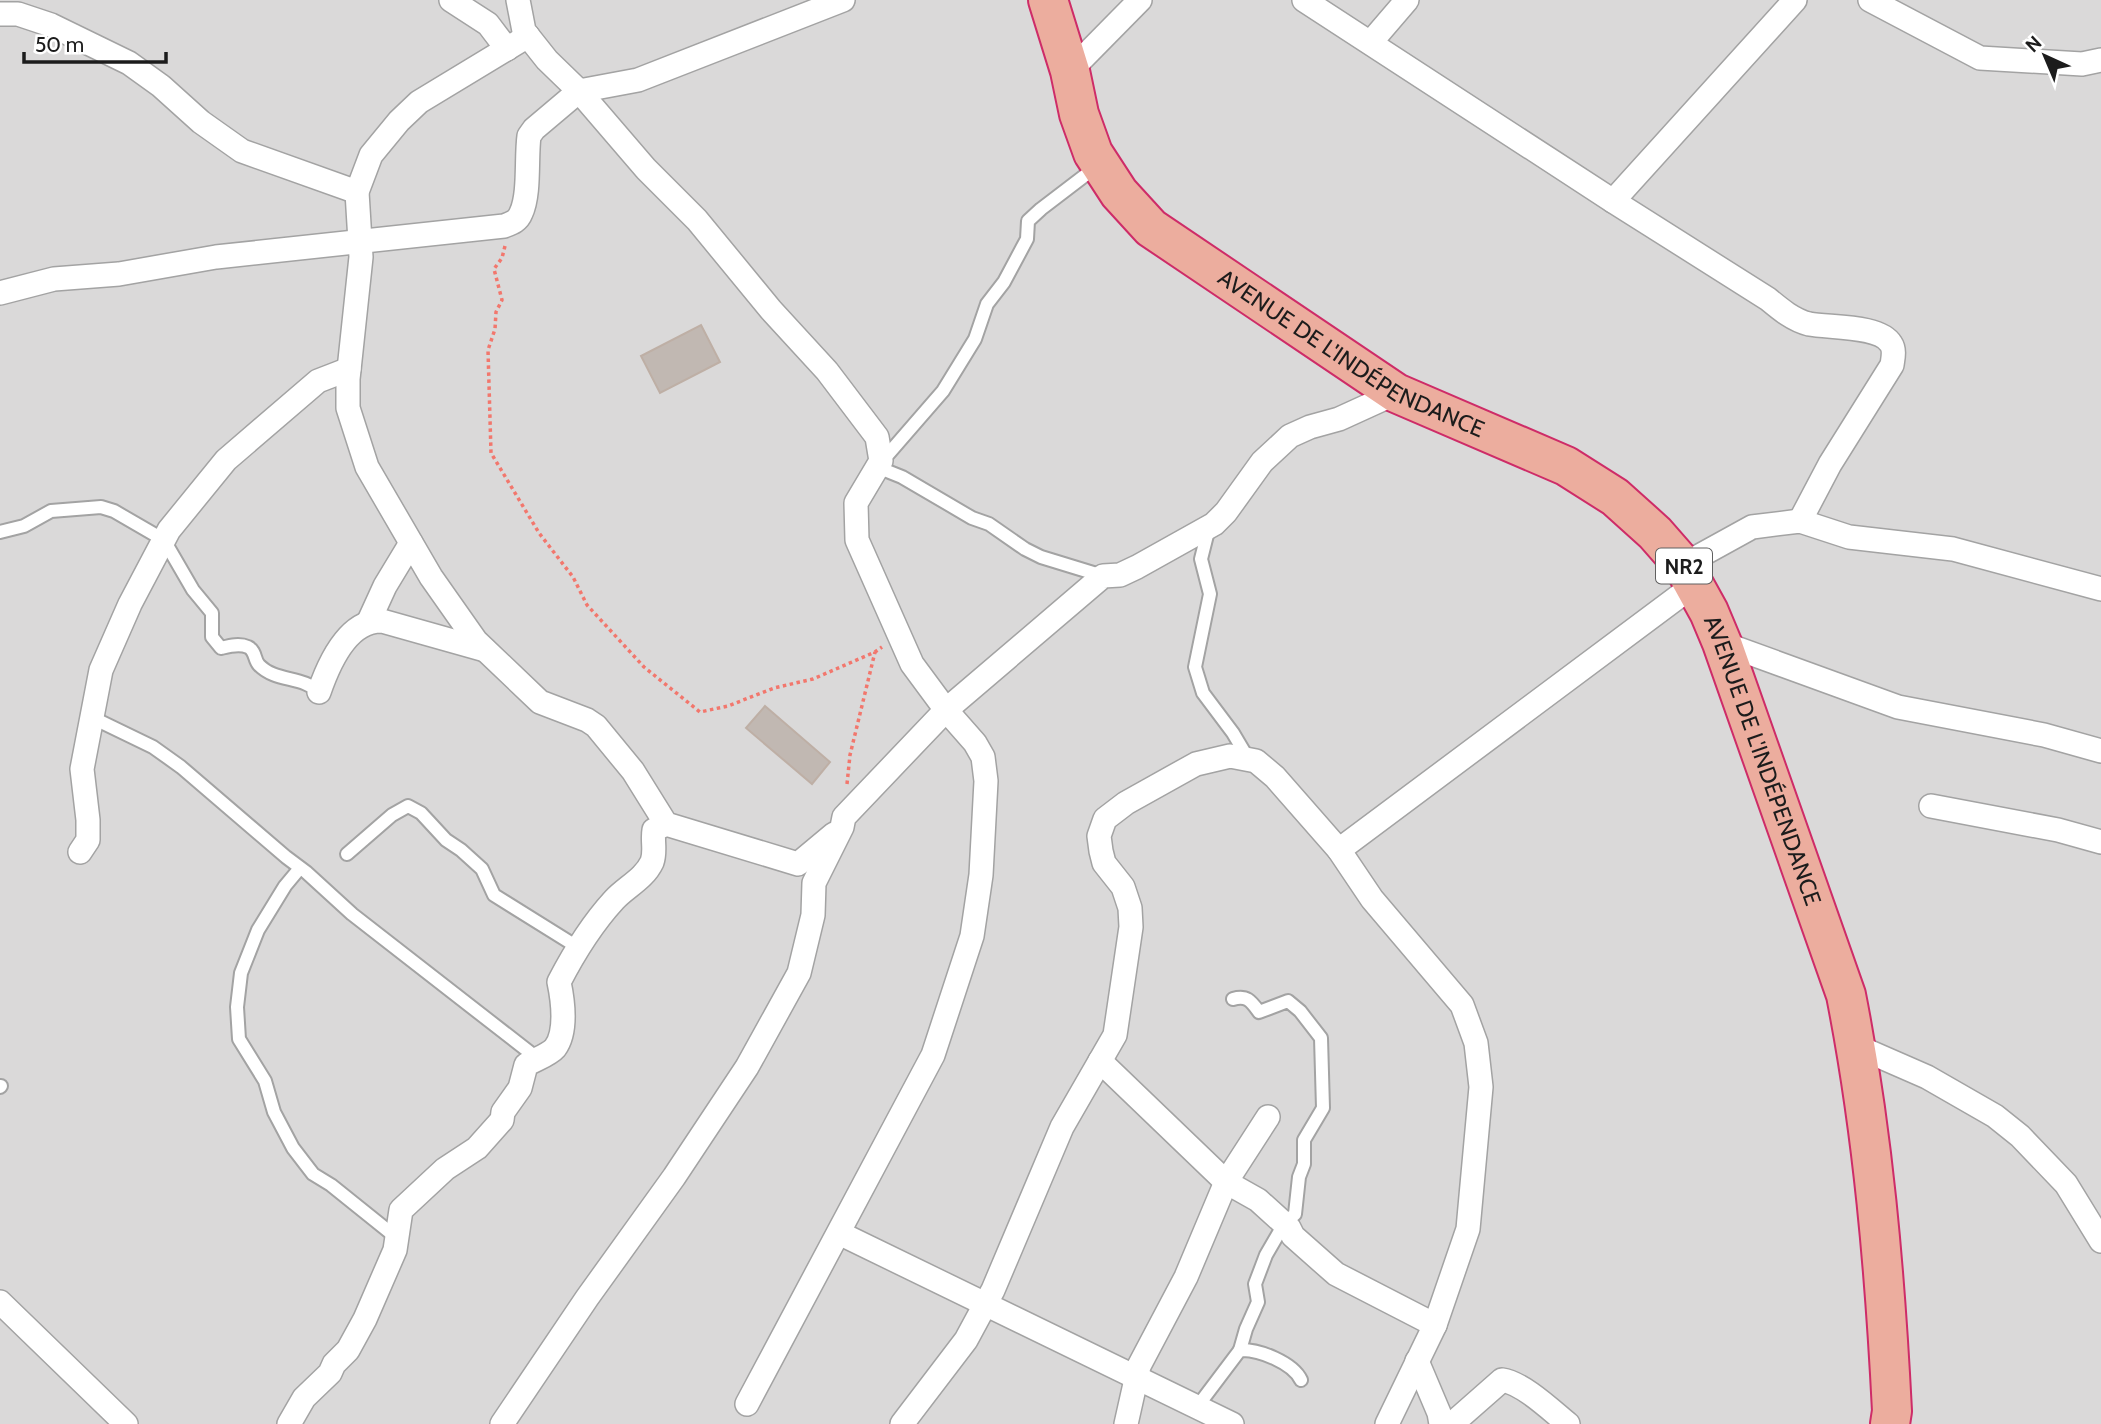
<svg xmlns="http://www.w3.org/2000/svg" width="2101" height="1424" viewBox="0 0 2101 1424" font-family="Cabin,sans-serif">
  <rect width="100%" height="100%" fill="#ede9e2"/>
  <!-- residential -->
  <rect fill="#dad9d9" x="0" y="0" width="2101" height="1424"/>
  <!-- building -->
  <g fill="#c1b8b2" stroke="#beafa5" stroke-width="2">
    <polygon points="701,325 720,362 660,393 641,356"/>
    <polygon points="765,706 830,762 812,784 746,728"/>
  </g>
  <g fill="none" stroke-linecap="round" stroke-linejoin="round">
    <defs>
      <g id="service">
        <polyline points="1096,167 1041,209 1028,221 1027,239 1004,282 987,304 975,339 943,391 877,467 902,477 972,518 989,524 1025,549 1041,557 1103,576"/>
        <polyline points="1209,527 1201,559 1210,594 1195,667 1203,693 1233,733 1249,760"/>
        <path d="M 0,532 L 24,526 L 51,511 L 101,507 L 114,511 L 164,540 L 193,590 L 212,613 L 212,637 L 221,648 C 229,646 239,643 248,647 C 256,651 254,660 259,665 C 275,682 303,676 319,692"/>
        <polyline points="91,717 153,747 181,767 286,857 306,872 352,914 537,1058"/>
        <polyline points="347,854 392,815 408,806 421,813 446,840 461,850 482,869 494,895 579,948"/>
        <polyline points="300,868 285,886 258,930 241,973 237,1007 239,1039 265,1081 274,1112 293,1148 313,1174 331,1185 397,1238"/>
        <path d="M 1233,999 C 1247,995 1251,1001 1259,1012 L 1288,1001 L 1300,1011 L 1321,1038 L 1323,1108 L 1304,1140 L 1304,1164 L 1299,1177 L 1295,1214 L 1284,1224 L 1266,1255 L 1255,1284 L 1258,1302 L 1246,1329 L 1240,1350"/>
        <polyline points="0,1087 1,1086"/>
        <path d="M 1197,1407 L 1240,1350 C 1259,1349 1293,1363 1301,1380"/>
      </g>
      <g id="minor">
        <polyline points="451,0 488,24 507,49"/>
        <polyline points="518,0 524,31 547,60 579,91 646,169 697,220 771,310 827,371 877,437 881,461 856,503 857,540 912,664 946,710 975,743 983,757 986,781 981,875 972,936 933,1055 747,1404"/>
        <path d="M 1304,0 L 1613,201 L 1768,299 C 1780,309 1793,320 1809,324 C 1830,328 1880,325 1891,344 C 1895,350 1893,358 1892,365 L 1830,464 L 1800,521"/>
        <polyline points="1870,0 1980,58 2082,64 2101,60"/>
        <polyline points="0,14 18,14 51,25 129,63 161,86 201,122 242,151 357,192"/>
        <polyline points="528,36 419,102 399,121 371,155 357,192 361,257 348,379 348,408 367,467 431,577 476,641 540,702 587,720 596,726 633,771 666,824 798,864 834,834"/>
        <polyline points="1371,42 1407,0"/>
        <polyline points="1070,71 1140,0"/>
        <polyline points="1613,201 1795,0"/>
        <path d="M 0,293 L 54,279 L 119,274 L 216,257 L 504,226 C 512,223 518,221 521,213 C 530,194 526,158 529,136 L 534,129 L 579,91 L 638,80 L 843,0"/>
        <polyline points="1683,565 1752,527 1800,521 1849,537 1953,549 2101,589"/>
        <polyline points="369,621 385,586 411,543"/>
        <polyline points="1722,643 1898,707 2044,735 2101,751"/>
        <path d="M 319,692 C 329,663 348,620 382,621 L 485,650"/>
        <polyline points="1931,806 2058,830 2101,842"/>
        <polyline points="80,852 88,840 88,820 82,769 101,670 130,604 169,530 226,460 318,381 349,369"/>
        <polyline points="1856,1046 1927,1077 1995,1116 2020,1136 2066,1184 2101,1241"/>
        <polyline points="1100,1061 1226,1182 1258,1200 1289,1228 1293,1236 1336,1274 1435,1325"/>
        <polyline points="839,1233 1232,1424"/>
        <polyline points="0,1302 126,1424"/>
        <polyline points="1417,1361 1439,1413 1441,1424"/>
        <path d="M 289,1424 L 304,1398 L 330,1373 L 334,1364 L 348,1350 L 365,1319 L 395,1250 L 401,1210 L 445,1169 L 477,1148 L 502,1120 L 503,1112 L 520,1088 L 526,1065 C 534,1060 549,1055 555,1048 C 567,1032 563,1001 559,982 C 574,953 592,924 614,900 C 626,887 644,879 652,862 C 656,851 652,841 654,830 L 666,824"/>
        <polyline points="502,1424 587,1298 674,1177 747,1067 799,973 813,915 814,883 842,827 844,817 946,710 1103,576 1120,575 1137,567 1214,524 1226,512 1262,462 1290,436 1310,427 1339,419 1396,393"/>
        <polyline points="902,1424 966,1340 993,1290 1062,1127 1115,1035 1131,927 1130,908 1123,887 1104,863 1101,851 1099,836 1105,819 1126,803 1196,764 1230,756 1256,761 1275,777 1339,850"/>
        <polyline points="1126,1424 1139,1366 1186,1277 1226,1182 1268,1117"/>
        <polyline points="1387,1424 1435,1325 1468,1229 1481,1087 1476,1043 1462,1005 1372,899 1339,850 1694,585"/>
        <path d="M 1452,1424 L 1502,1380 C 1523,1383 1552,1411 1568,1424"/>
      </g>
      <g id="trunk">
        <path id="s1" d="M 1048,0 L 1070,71 L 1079,114 L 1093,153 L 1119,193 L 1151,228 L 1396,393 L 1566,466 L 1615,497 L 1655,533 L 1683,565 L 1709,612 L 1722,643 L 1846,995 C 1873,1132 1885,1272 1892,1411 L 1890,1424"/>
      </g>
    </defs>
    <!-- service casing -->
    <use href="#service" stroke="#a3a3a3" stroke-width="16"/>
    <!-- minor casing -->
    <use href="#minor" stroke="#a3a3a3" stroke-width="26"/>
    <!-- trunk casing -->
    <use href="#trunk" stroke="#ce2c68" stroke-width="42"/>
    <!-- path -->
    <g stroke="#f2776d" stroke-width="3.5" stroke-dasharray="3.5 3.5" stroke-linecap="butt">
      <polyline points="505,246 502,258 494,269 502,300 496,312 495,329 488,350 491,453 539,533 573,577 587,605 644,667 700,712 728,706 774,688 813,679 875,652 882,647"/>
      <polyline points="847,784 850,755 875,652"/>
    </g>
    <!-- service -->
    <use href="#service" stroke="#fff" stroke-width="12"/>
    <!-- minor -->
    <use href="#minor" stroke="#fff" stroke-width="23"/>
    <!-- trunk -->
    <use href="#trunk" stroke="#ecad9e" stroke-width="38"/>
  </g>
  <g text-anchor="middle" dominant-baseline="central" stroke-width="5" stroke-linejoin="round" paint-order="stroke">
    <!-- shield labels -->
    <rect fill="#fff" stroke="#606060" stroke-width="2" x="1656" y="548.5" width="56" height="35" rx="5"/>
    <g font-size="21" font-weight="bold" fill="#1c1c1c">
      <text x="1684" y="566">NR2</text>
    </g>
    <!-- street labels -->
    <g font-size="23" fill="#1c1c1c" stroke="#fff">
      <text stroke="none"><textPath href="#s1" startOffset="492">AVENUE DE L'INDÉPENDANCE</textPath></text>
      <text stroke="none"><textPath href="#s1" startOffset="1101">AVENUE DE L'INDÉPENDANCE</textPath></text>
    </g>
  </g>
  <!-- north arrow -->
  <g transform="translate(2045 56) rotate(316)" stroke="#ffffff" stroke-width="5" paint-order="stroke">
  <path d="M0-5L12 26L0 18L-12 26Z" fill="#1c1c1c"/>
  <text y="-10" font-size="19" font-weight="bold" text-anchor="middle" fill="#1c1c1c">N</text>
  </g>
  <!-- scale -->
  <path d="M24 52v10h142v-10" fill="none" stroke="#1c1c1c" stroke-width="3.5"/>
  <text x="35" y="52" font-size="21" fill="#1c1c1c" stroke="#ffffff" stroke-width="5" paint-order="stroke">50 m</text>
</svg>
